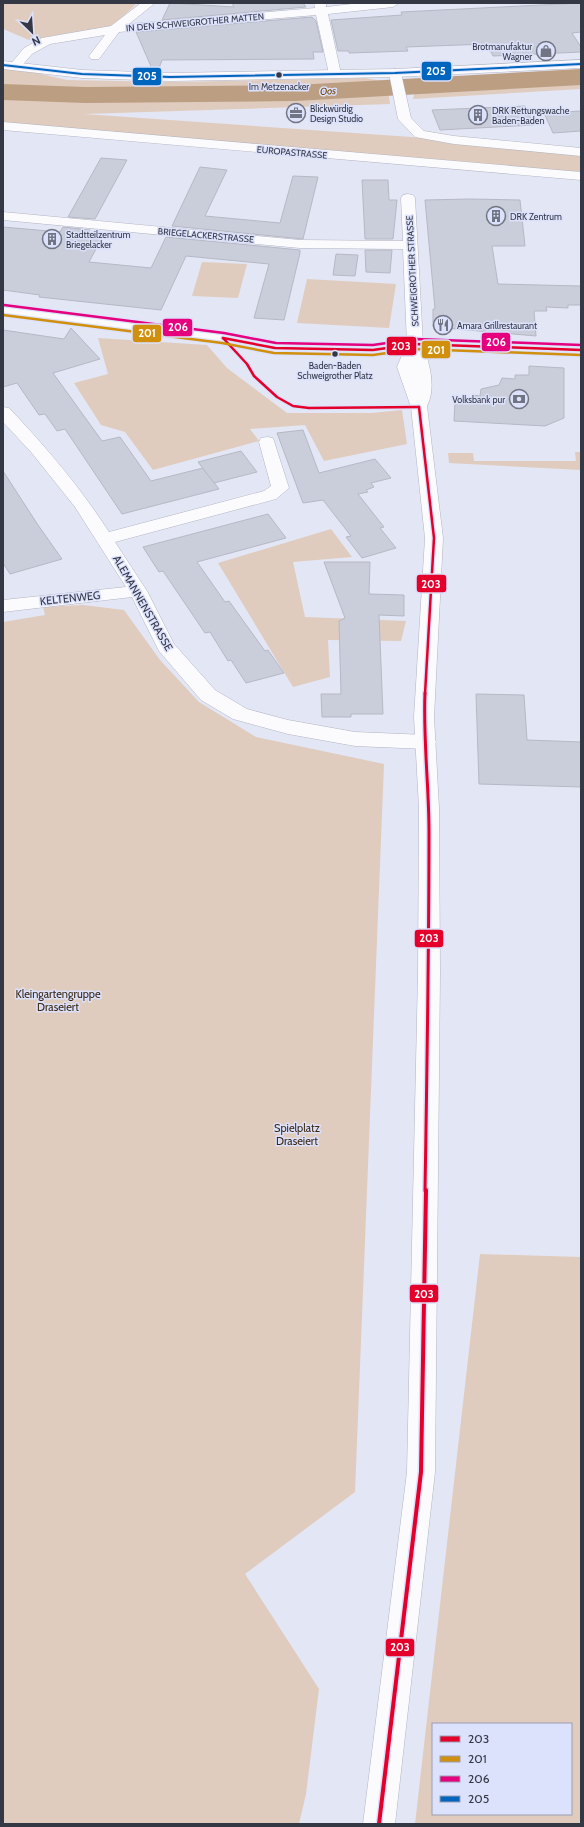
<svg xmlns="http://www.w3.org/2000/svg" width="584" height="1827" viewBox="0 0 584 1827" font-family="Cabin,sans-serif">
  <rect width="100%" height="100%" fill="#e3e6f5"/>
  <!-- green -->
  <g fill="#e0ccbe" fill-rule="evenodd">
    <polygon points="3,3 137,3 113,26 29,40 3,29"/>
    <polygon points="3,65 67,80 175,82 365,78 387,82 390,104 84,114 454,140 581,152 581,173 3,123"/>
    <polygon points="581,69 581,89 413,99 418,79"/>
    <polygon points="202,262 247,264 238,298 192,296"/>
    <polygon points="307,279 396,284 389,328 297,323"/>
    <polygon points="98,338 207,345 227,368 287,413 371,413 402,410 407,444 324,461 305,425 250,429 259,441 153,470 125,432 101,425 74,383 108,374"/>
    <polygon points="575,452 581,452 581,470 449,463 448,453 473,453 474,461 576,461"/>
    <polygon points="331,529 352,557 293,562 305,617 406,621 401,641 328,640 330,677 293,687 218,563"/>
    <polygon points="83,605 124,610 160,660 199,702 256,737 384,764 355,1492 245,1574 319,1689 306,1794 299,1824 3,1824 3,622 45,615 43,607"/>
    <path d="M 480,1254 L 581,1257 L 581,1824 L 415,1824 ZM 433,1724 L 571,1724 L 571,1814 L 433,1814 Z"/>
  </g>
  <g fill="none" stroke-linecap="round" stroke-linejoin="round">
    <!-- river -->
    <polygon fill="#bc9e83" fill-rule="evenodd" points="581,69 581,85 296,101 85,103 3,100 3,84 85,87 296,85"/>
  </g>
  <!-- building -->
  <g fill="#cacdda" stroke="#b6b8c5">
    <polygon points="170,3 234,7 232,3 303,3 306,7 162,20"/>
    <polygon points="581,3 581,32 572,33 581,47 581,52 493,56 487,44 406,47 408,51 349,53 349,51 338,51 331,20 402,15 401,12"/>
    <polygon points="312,17 316,21 323,52 313,52 314,59 162,60 158,71 153,71 136,32"/>
    <polygon points="525,106 534,125 440,130 432,110"/>
    <polygon points="581,111 581,131 553,133 544,113"/>
    <polygon points="101,158 127,160 95,219 68,217"/>
    <polygon points="200,167 227,170 205,216 280,223 293,176 318,177 303,239 172,226"/>
    <polygon points="362,180 388,180 389,200 397,200 393,239 365,239"/>
    <polygon points="470,199 520,200 525,246 492,246 498,284 581,286 581,305 568,305 568,308 546,307 547,311 534,311 536,336 433,327 433,309 435,309 425,200"/>
    <polygon points="3,227 60,232 63,227 90,230 87,235 103,236 89,262 151,268 166,237 300,250 300,253 284,320 254,318 269,264 186,256 161,310 39,297 40,295 3,290"/>
    <polygon points="365,250 392,250 390,273 366,272"/>
    <polygon points="336,254 358,255 355,276 333,275"/>
    <polygon points="71,328 100,359 53,373 102,441 120,437 151,481 203,468 219,489 122,514 65,429 57,431 45,414 39,415 17,383 3,387 3,330 64,339"/>
    <polygon points="529,366 564,368 564,418 545,426 454,421 455,401 473,402 473,395 480,396 481,389 499,385 502,378 515,379 515,375 529,375"/>
    <polygon points="303,430 319,473 375,459 391,478 371,483 374,487 366,490 368,492 358,494 384,527 380,528 396,548 362,558 346,537 351,536 323,500 303,503 277,433"/>
    <polygon points="241,451 257,472 214,483 198,462"/>
    <polygon points="3,471 38,525 62,559 10,574 3,563"/>
    <polygon points="268,514 286,538 197,562 225,602 229,601 265,651 268,650 284,673 246,683 231,660 228,661 210,632 205,633 163,571 159,572 143,547"/>
    <polygon points="324,562 370,562 369,594 404,595 404,616 379,615 383,714 351,714 351,717 322,717 321,694 341,694 339,621 345,618"/>
    <polygon points="476,694 524,695 527,740 581,742 581,787 479,784"/>
  </g>
  <g fill="none" stroke-linecap="round" stroke-linejoin="round">
    <defs>
      <g id="minor">
        <polygon points="141,3 155,3 129,24 315,8 314,3 326,3 326,7 360,3 399,3 393,7 328,14 341,74 335,78 329,74 316,15 119,32 99,59 91,59 89,56 105,35 50,44 32,54 19,69 11,69 9,66 24,48 42,38 111,26"/>
        <polygon points="395,69 401,73 411,118 424,131 454,136 581,148 581,156 454,144 415,137 398,119 389,73"/>
        <polygon points="408,194 413,195 415,198 423,344 421,347 409,347 407,344 403,249 300,248 3,220 3,212 300,240 403,241 401,198 403,195"/>
        <path d="M 3,407 L 9,408 C 46,447 80,487 109,532 L 264,491 L 271,486 L 259,442 L 261,438 L 267,437 L 273,438 L 289,488 L 276,499 L 115,542 L 147,591 L 174,644 L 215,690 L 247,709 L 288,720 L 355,732 L 426,735 L 433,737 L 436,742 L 433,747 L 426,749 L 355,746 L 288,734 L 233,719 L 201,700 L 159,651 L 132,597 L 3,612 L 3,600 L 126,587 L 75,507 L 31,452 L 3,422 Z"/>
      </g>
      <g id="tertiary">
        <polygon points="581,60 581,68 395,77 170,81 82,78 3,69 3,61 82,70 170,73 395,69"/>
        <path d="M 3,305 L 223,333 L 275,343 L 373,345 L 392,342 L 394,339 L 400,337 L 581,345 L 581,355 L 424,348 C 430,365 436,389 427,406 L 443,538 L 434,717 L 439,808 L 440,973 L 435,1472 L 395,1824 L 363,1824 L 407,1472 L 418,973 L 419,808 L 414,717 L 425,538 L 411,407 L 397,367 L 404,350 L 373,355 L 275,353 L 223,343 L 3,315 Z"/>
      </g>
      <polygon id="primary" points="3,122 581,172 581,180 3,130"/>
    </defs>
    <!-- minor casing -->
    <use href="#minor" stroke="#b2b4c1" stroke-width="1"/>
    <!-- tertiary casing -->
    <use href="#tertiary" stroke="#b2b4c1" stroke-width="1"/>
    <!-- primary casing -->
    <use href="#primary" stroke="#b2b4c1" stroke-width="1"/>
    <!-- minor -->
    <use href="#minor" fill="#fbfbfe" fill-rule="evenodd"/>
    <!-- tertiary -->
    <use href="#tertiary" fill="#fbfbfe" fill-rule="evenodd"/>
    <!-- primary -->
    <use href="#primary" fill="#fbfbfe" fill-rule="evenodd"/>
    <defs>
      <g id="bus-1-far2">
        <polyline points="223,338 275,348 373,350 415,344 581,350"/>
        <polyline points="223,338 247,364 254,376 277,397 293,406 309,408 419,407"/>
        <polyline points="419,407 434,538 425,694"/>
      </g>
      <path id="bus-1-far1" d="M 425,693 C 423,739 429,785 429,832 C 429,952 427,1072 425,1191"/>
      <polyline id="bus-1" points="379,1824 421,1472 426,1190"/>
      <polyline id="bus-2" points="3,315 222,343 274,353 373,355 415,349 581,355"/>
      <polyline id="bus-3" points="4,305 224,333 276,343 373,345 415,339 581,345"/>
      <polyline id="bus-4" points="3,65 82,74 170,77 395,73 581,64"/>
    </defs>
    <!-- bus-1-far2 casing -->
    <use href="#bus-1-far2" stroke="#dce1fc" stroke-width="5"/>
    <!-- bus-1-far1 casing -->
    <use href="#bus-1-far1" stroke="#dce1fc" stroke-width="6"/>
    <!-- bus-1 casing -->
    <use href="#bus-1" stroke="#dce1fc" stroke-width="7"/>
    <!-- bus-2 casing -->
    <use href="#bus-2" stroke="#dce1fc" stroke-width="5"/>
    <!-- bus-3 casing -->
    <use href="#bus-3" stroke="#dce1fc" stroke-width="5"/>
    <!-- bus-4 casing -->
    <use href="#bus-4" stroke="#dce1fc" stroke-width="4"/>
    <!-- bus-1-far2 -->
    <use href="#bus-1-far2" stroke="#e4002b" stroke-width="2.5"/>
    <!-- bus-1-far1 -->
    <use href="#bus-1-far1" stroke="#e4002b" stroke-width="3"/>
    <!-- bus-1 -->
    <use href="#bus-1" stroke="#e4002b" stroke-width="4"/>
    <!-- bus-2 -->
    <use href="#bus-2" stroke="#d0900e" stroke-width="2.5"/>
    <!-- bus-3 -->
    <use href="#bus-3" stroke="#e5007d" stroke-width="2.5"/>
    <!-- bus-4 -->
    <use href="#bus-4" stroke="#0065bd" stroke-width="2"/>
  </g>
  <!-- icons -->
  <defs>
    <symbol id="shop-ring" viewBox="-11 -11 22 22"><circle r="9.5" fill="#dce1fc" stroke="#717482" stroke-width="1.5"/><path d="M-5-2.5h2.3a2.7 3.5 0 0 1 5.4 0H5L5.5 6h-11ZM-1.5-2.5h3a1.5 2.3 0 0 0-3 0Z" fill="#717482"/></symbol>
    <symbol id="office-ring" viewBox="-11 -11 22 22"><circle r="9.5" fill="#dce1fc" stroke="#717482" stroke-width="1.5"/><path d="M-6-3h4V-5.5h4V-3h4V5H-6ZM-1-4.5V-3h2v-1.5ZM-6 0V1H6V0Z" fill="#717482"/></symbol>
    <symbol id="building-ring" viewBox="-11 -11 22 22"><circle r="9.5" fill="#dce1fc" stroke="#717482" stroke-width="1.5"/><path d="M-4-6H4V6H1V3H-1V6H-4ZM-2.5-4.3h1.7v1.8h-1.7ZM.8-4.3h1.7v1.8H.8ZM-2.5-1h1.7V.8h-1.7ZM.8-1h1.7V.8H.8Z" fill="#717482"/></symbol>
    <symbol id="restaurant-ring" viewBox="-11 -11 22 22"><circle r="9.5" fill="#dce1fc" stroke="#717482" stroke-width="1.5"/><path d="M-5-6h1v4h1v-4h1v4h1v-4h1v5L-1.5 .5V6h-2V.5L-5-1ZM5-6V6H3V1.5H1.5Q1.5-4 5-6Z" fill="#717482"/></symbol>
    <symbol id="bank-ring" viewBox="-11 -11 22 22"><circle r="9.5" fill="#dce1fc" stroke="#717482" stroke-width="1.5"/><path d="M-6-4H6V4H-6ZM0-2.3a2.3 2.3 0 1 0 0 4.6a2.3 2.3 0 1 0 0-4.6Z" fill="#717482"/></symbol>
  </defs>
  <g fill-rule="evenodd">
    <use href="#shop-ring" x="535" y="40" width="22" height="22"/>
    <use href="#office-ring" x="285" y="102" width="22" height="22"/>
    <use href="#building-ring" x="467" y="104" width="22" height="22"/>
    <use href="#building-ring" x="485" y="205" width="22" height="22"/>
    <use href="#building-ring" x="41" y="228" width="22" height="22"/>
    <use href="#restaurant-ring" x="432" y="314" width="22" height="22"/>
    <use href="#bank-ring" x="508" y="388" width="22" height="22"/>
  </g>
  <!-- markers -->
  <g fill="#343744" stroke="#dce1fc" stroke-width="1.5">
    <circle cx="279" cy="75" r="3.5"/>
    <circle cx="335" cy="354" r="3.5"/>
  </g>
  <g text-anchor="middle" dominant-baseline="central" stroke-width="3" stroke-linejoin="round" paint-order="stroke">
    <!-- far-street labels -->
    <g font-size="9" fill="#343744" stroke="#dce1fc">
      <text transform="translate(195 22) rotate(-5)">IN DEN SCHWEIGROTHER MATTEN</text>
      <text transform="translate(292 152) rotate(5)">EUROPASTRASSE</text>
      <text transform="translate(206 235) rotate(5)">BRIEGELACKERSTRASSE</text>
      <text transform="translate(412 271) rotate(-93)">SCHWEIGROTHER STRASSE</text>
    </g>
    <!-- far-poi labels -->
    <g font-size="9" fill="#343744" stroke="#dce1fc" text-anchor="start">
      <text x="532" y="46" text-anchor="end">Brotmanufaktur<tspan x="532" dy="10">Wagner</tspan></text>
      <text x="310" y="108">Blickwürdig<tspan x="310" dy="10">Design Studio</tspan></text>
      <text x="492" y="110">DRK Rettungswache<tspan x="492" dy="10">Baden-Baden</tspan></text>
      <text x="510" y="216">DRK Zentrum</text>
      <text x="66" y="234">Stadtteilzentrum<tspan x="66" dy="10">Briegelacker</tspan></text>
      <text x="457" y="325">Amara Grillrestaurant</text>
      <text x="505" y="399" text-anchor="end">Volksbank pur</text>
    </g>
    <!-- far-bus labels -->
    <g font-size="9" fill="#343744" stroke="#dce1fc">
      <text x="279" y="86">Im Metzenacker</text>
      <text x="335" y="365">Baden-Baden<tspan x="335" dy="10">Schweigrother Platz</tspan></text>
    </g>
    <!-- far-water labels -->
    <g font-size="10" font-style="italic" fill="#6d4106" stroke="#dce1fc">
      <text transform="translate(328 91) rotate(-3)">Oos</text>
    </g>
    <!-- street labels -->
    <g font-size="11" fill="#343744" stroke="#dce1fc">
      <text transform="translate(70 598) rotate(-6)">KELTENWEG</text>
      <text transform="translate(143 603) rotate(60)">ALEMANNENSTRASSE</text>
    </g>
    <!-- park labels -->
    <g font-size="11" fill="#392510" stroke="#dce1fc">
      <text x="58" y="994">Kleingartengruppe<tspan x="58" dy="13">Draseiert</tspan></text>
      <text x="297" y="1128">Spielplatz<tspan x="297" dy="13">Draseiert</tspan></text>
    </g>
  </g>
  <g stroke="#dce1fc" stroke-width="1.5">
    <rect x="421" y="61" width="31" height="20" rx="4" fill="#0065bd"/>
    <rect x="132" y="67" width="30" height="19" rx="4" fill="#0065bd"/>
    <rect x="162" y="318" width="31" height="19" rx="4" fill="#e5007d"/>
    <rect x="132" y="324" width="30" height="19" rx="4" fill="#d0900e"/>
    <rect x="481" y="332" width="30" height="20" rx="4" fill="#e5007d"/>
    <rect x="386" y="336" width="31" height="20" rx="4" fill="#e4002b"/>
    <rect x="421" y="340" width="30" height="19" rx="4" fill="#d0900e"/>
    <rect x="416" y="574" width="31" height="19" rx="4" fill="#e4002b"/>
    <rect x="414" y="929" width="30" height="19" rx="4" fill="#e4002b"/>
    <rect x="409" y="1284" width="30" height="19" rx="4" fill="#e4002b"/>
    <rect x="385" y="1638" width="30" height="19" rx="4" fill="#e4002b"/>
  </g>
  <g font-size="11" text-anchor="middle" font-weight="bold" fill="#fff">
    <text x="436" y="75">205</text>
    <text x="147" y="80">205</text>
    <text x="178" y="331">206</text>
    <text x="147" y="337">201</text>
    <text x="496" y="346">206</text>
    <text x="401" y="350">203</text>
    <text x="436" y="354">201</text>
    <text x="431" y="588">203</text>
    <text x="429" y="942">203</text>
    <text x="424" y="1298">203</text>
    <text x="400" y="1651">203</text>
  </g>
  <!-- border -->
  <rect width="584" height="1827" fill="none" stroke="#343744" stroke-width="8"/>
  <!-- legend -->
  <rect x="432" y="1723" width="140" height="92" fill="#dce1fc" stroke="#999db2"/>
  <rect x="440" y="1736" width="20" height="6" fill="#e4002b" stroke="#999db2"/>
  <text x="468" y="1743" font-size="12" fill="#343744">203</text>
  <rect x="440" y="1756" width="20" height="6" fill="#d0900e" stroke="#999db2"/>
  <text x="468" y="1763" font-size="12" fill="#343744">201</text>
  <rect x="440" y="1776" width="20" height="6" fill="#e5007d" stroke="#999db2"/>
  <text x="468" y="1783" font-size="12" fill="#343744">206</text>
  <rect x="440" y="1796" width="20" height="6" fill="#0065bd" stroke="#999db2"/>
  <text x="468" y="1803" font-size="12" fill="#343744">205</text>
  <!-- north arrow -->
  <g transform="translate(32 32) rotate(155)" stroke="#dce1fc" stroke-width="3" paint-order="stroke">
  <path d="M0-3L7 15L0 10L-7 15Z" fill="#343744"/>
  <text y="-6" font-size="11" font-weight="bold" text-anchor="middle" fill="#343744">N</text>
  </g>
</svg>
